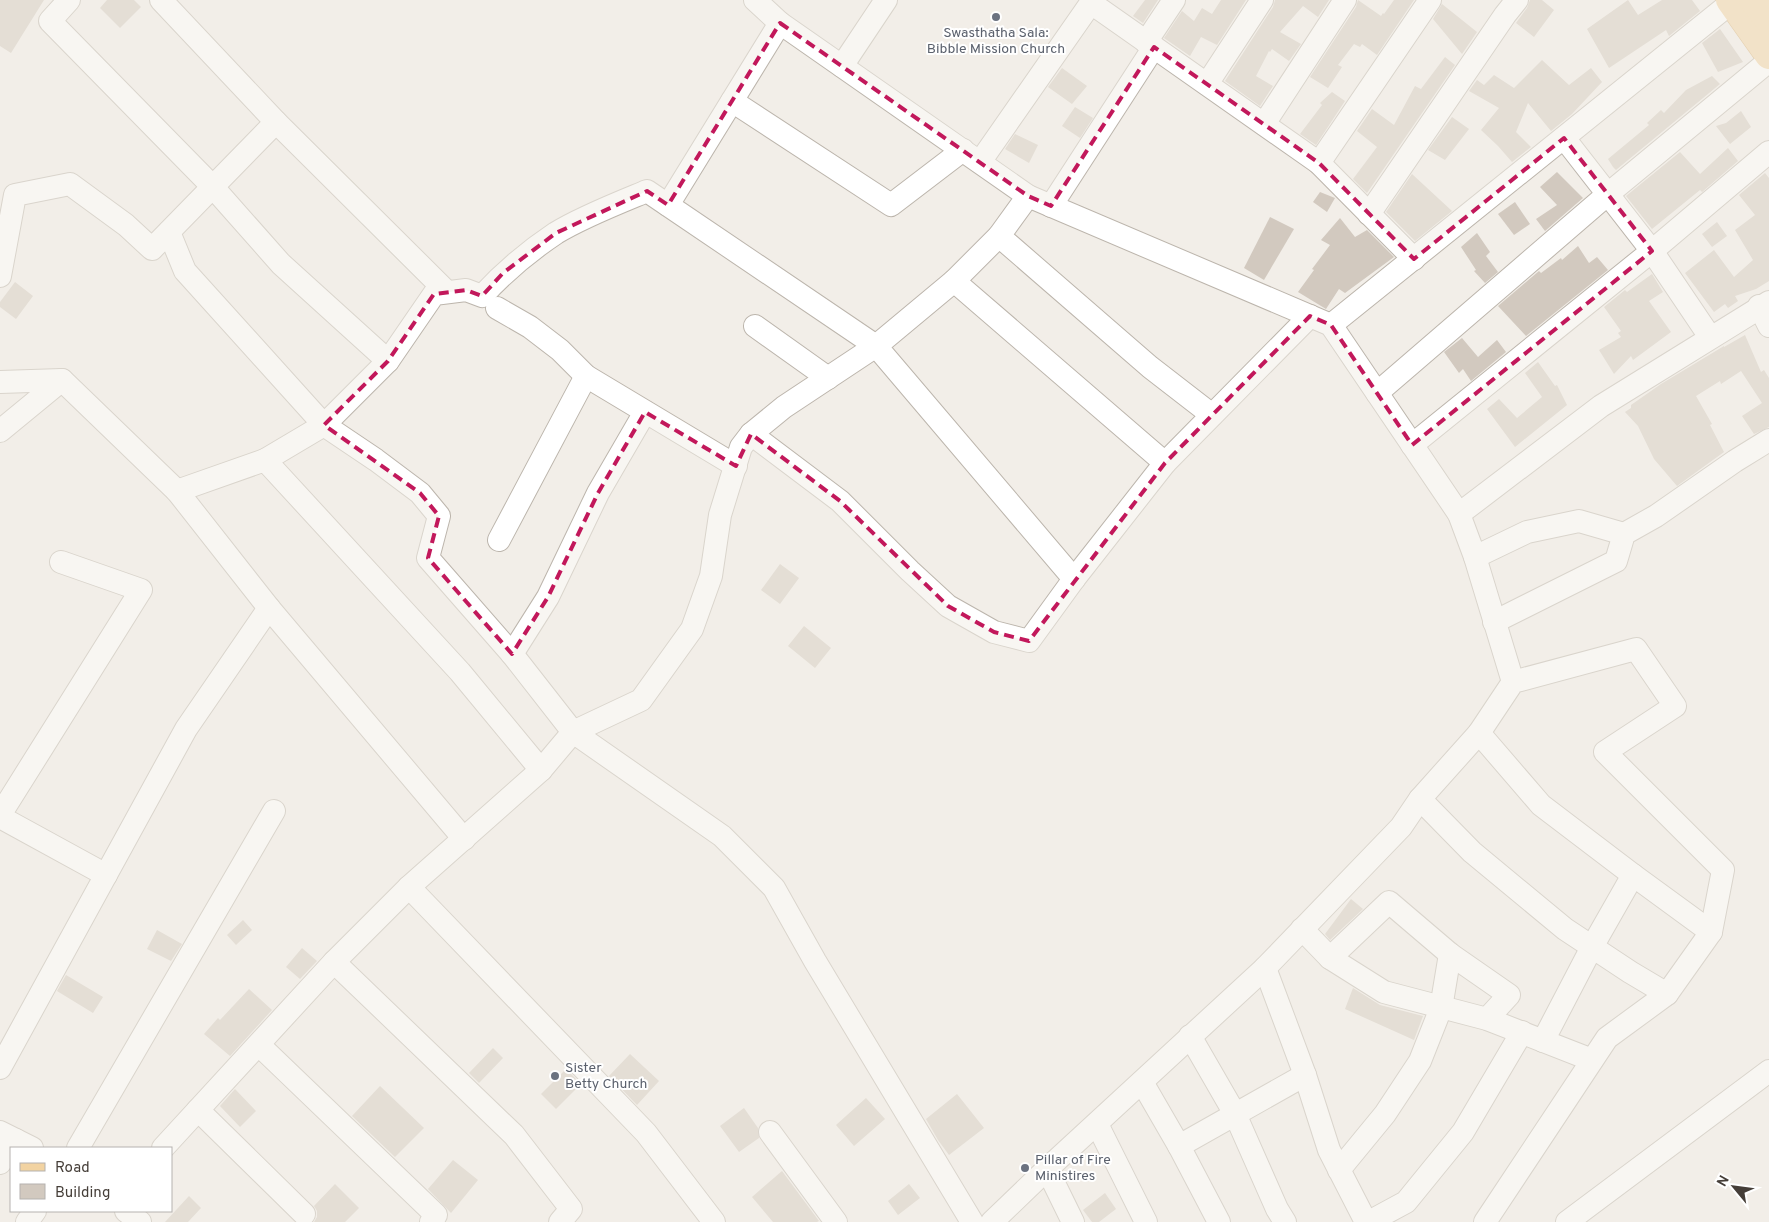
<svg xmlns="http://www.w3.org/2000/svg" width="1769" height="1222" viewBox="0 0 1769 1222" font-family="Overpass,sans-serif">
  <rect width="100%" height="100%" fill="#f2eee8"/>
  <!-- building -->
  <g fill="#d2c9bf">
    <polygon points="0,0 44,0 11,53 0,46"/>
    <polygon points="107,0 134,0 141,7 120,28 100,8"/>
    <polygon points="1145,0 1158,0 1143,23 1133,16"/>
    <polygon points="1221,0 1246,0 1217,45 1201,37 1190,56 1164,38 1182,11 1194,21 1202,8 1212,14"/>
    <polygon points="1275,0 1329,0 1318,17 1303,6 1280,32 1301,44 1289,61 1272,49 1270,52 1269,51 1256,76 1273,86 1260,106 1225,81 1273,7"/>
    <polygon points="1358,0 1381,16 1383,13 1384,14 1394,0 1414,0 1377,55 1362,44 1360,47 1354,44 1338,65 1342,67 1328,88 1310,77 1356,7"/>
    <polygon points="1530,0 1542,0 1554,10 1534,37 1516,23 1527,8"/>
    <polygon points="1628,0 1638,15 1662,0 1692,0 1700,11 1669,36 1666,30 1609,68 1587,29"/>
    <polygon points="1442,4 1477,32 1462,54 1433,19"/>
    <polygon points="1720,29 1743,62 1718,72 1702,43"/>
    <polygon points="1445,57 1455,65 1367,193 1353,179 1377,147 1357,131 1372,109 1394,125 1415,86 1421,89"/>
    <polygon points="1542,60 1569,85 1591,68 1602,82 1572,114 1551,131 1528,103 1516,132 1531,147 1512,162 1498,146 1481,130 1499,108 1469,91 1477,80 1484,85 1494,75 1514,88"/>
    <polygon points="1062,68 1087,86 1072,104 1048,87"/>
    <polygon points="1712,76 1720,84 1616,170 1613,167 1608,159 1649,125 1647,123 1661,110 1664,113 1686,90"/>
    <polygon points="1332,92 1345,101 1316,145 1300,134 1322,105 1320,103"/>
    <polygon points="1075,107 1093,118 1080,138 1062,126"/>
    <polygon points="1741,111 1751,127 1730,144 1716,126 1726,123"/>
    <polygon points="1452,117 1469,129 1445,160 1428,150"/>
    <polygon points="1015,134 1038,145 1029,163 1005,149"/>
    <polygon points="1728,148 1738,161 1702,192 1700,190 1652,229 1626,196 1680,152 1700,174"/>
    <polygon points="1557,172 1583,198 1545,231 1536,219 1557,205 1540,187"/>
    <polygon points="1765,173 1769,178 1769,281 1756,289 1735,296 1738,301 1728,308 1725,304 1714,312 1685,273 1714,250 1734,277 1753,260 1735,230 1755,215 1739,195"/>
    <polygon points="1412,174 1452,211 1415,241 1386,212"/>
    <polygon points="1320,192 1335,198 1327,212 1313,202"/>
    <polygon points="1515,202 1530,224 1514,235 1498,214"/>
    <polygon points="1270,217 1294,229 1264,280 1244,268"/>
    <polygon points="1340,218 1355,237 1367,230 1394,257 1345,293 1339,289 1326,309 1298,292 1314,270 1312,269 1330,245 1321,240"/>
    <polygon points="1717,222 1727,236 1712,247 1702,234"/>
    <polygon points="1477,233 1490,252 1486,256 1498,272 1485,283 1474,271 1476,270 1461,247"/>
    <polygon points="1578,246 1589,263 1597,257 1608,270 1526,336 1498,306 1539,271 1541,273 1561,258 1562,260"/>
    <polygon points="1652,274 1663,292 1649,301 1671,332 1633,360 1631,356 1614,374 1599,350 1621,337 1618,333 1621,331 1604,307 1625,290 1627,292"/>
    <polygon points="15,282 33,296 16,319 0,307 0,302"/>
    <polygon points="1745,335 1761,372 1764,370 1769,378 1769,427 1754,434 1742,416 1762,403 1741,371 1721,384 1720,381 1696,396 1712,424 1710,425 1724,452 1677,486 1654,459 1638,426 1625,412 1631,408 1631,405 1661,384 1724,346 1724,347"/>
    <polygon points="1462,338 1478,357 1497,340 1506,352 1471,381 1463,369 1459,373 1444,352"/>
    <polygon points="1538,362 1555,386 1557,385 1567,405 1515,447 1487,409 1499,399 1517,418 1542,397 1525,373"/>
    <polygon points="780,564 799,578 780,604 761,590"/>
    <polygon points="804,626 831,648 815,668 788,646"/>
    <polygon points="1351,899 1363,909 1330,940 1325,934"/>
    <polygon points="243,920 252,930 236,945 227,935"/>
    <polygon points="157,930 182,944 171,961 147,949"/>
    <polygon points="302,948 317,961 300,979 286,967"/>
    <polygon points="66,975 103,997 93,1013 57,991"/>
    <polygon points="1353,988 1380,1005 1423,1016 1414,1040 1345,1009"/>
    <polygon points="249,989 272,1010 230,1056 204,1034 218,1018 220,1020"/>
    <polygon points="493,1048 503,1058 479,1083 469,1073"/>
    <polygon points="630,1054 659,1081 637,1105 609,1076"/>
    <polygon points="566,1069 581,1084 556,1109 541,1094"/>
    <polygon points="380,1086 424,1128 395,1157 352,1116"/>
    <polygon points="235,1089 256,1111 240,1127 220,1106"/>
    <polygon points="957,1094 984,1128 949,1155 938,1140 926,1119"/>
    <polygon points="866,1098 885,1119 854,1146 836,1125"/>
    <polygon points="744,1108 758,1128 759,1138 739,1152 720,1126"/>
    <polygon points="453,1160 478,1180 451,1213 428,1189"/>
    <polygon points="782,1171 819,1221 817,1222 773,1222 752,1197"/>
    <polygon points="335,1184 359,1208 345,1222 314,1222 317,1217 317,1211 314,1206"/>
    <polygon points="909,1184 920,1198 898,1215 888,1201"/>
    <polygon points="1105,1193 1116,1209 1099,1222 1092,1222 1083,1210"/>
    <polygon points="189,1196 201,1208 188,1222 165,1222"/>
  </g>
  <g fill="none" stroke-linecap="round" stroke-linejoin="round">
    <defs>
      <g id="minor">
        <polyline points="69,0 50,21 212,186 281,264 388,361"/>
        <polyline points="161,0 276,122 447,292"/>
        <polyline points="755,0 780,23 1028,196 1331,325 1459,514 1475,557 1513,682"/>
        <polyline points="1091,3 1319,163 1414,259"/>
        <polyline points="1146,42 1174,0"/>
        <polyline points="842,66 886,0"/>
        <polyline points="1207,84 1262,0"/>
        <polyline points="732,101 891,205 963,150"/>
        <polyline points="1264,124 1345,0"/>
        <polyline points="1564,138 1652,251 1710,337"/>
        <polyline points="980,162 1093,0"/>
        <polyline points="1319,163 1430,0"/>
        <polyline points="668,205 780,23"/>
        <polyline points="1051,206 1154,47"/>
        <polyline points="1369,214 1505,15 1517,0"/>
        <polyline points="169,232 185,271 324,425 376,460 420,493 439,516 428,558 512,654 573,732 641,700 692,629 711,576 720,515 741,447 751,434 784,407 876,346 954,281 999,236 1028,196"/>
        <polyline points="999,236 1150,367 1212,415"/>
        <polyline points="0,276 15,195 70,184 126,225 152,249 276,122"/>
        <polyline points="954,281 1165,463"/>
        <polyline points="1759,306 1769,326"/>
        <polyline points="497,308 530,327 560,350 586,376 736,466"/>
        <polyline points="1331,325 1732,2"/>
        <polyline points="755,326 828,378"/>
        <polyline points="0,382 62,380 177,491 269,608 464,839"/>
        <polyline points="1377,393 1608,194 1769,61"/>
        <polyline points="0,431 62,380"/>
        <polyline points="751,434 840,501 910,571 948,606 994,632 1029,641 1074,579 1165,463 1310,316"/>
        <polyline points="1412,445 1652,251 1769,152"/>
        <path d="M 265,460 L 324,425 L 388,361 L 434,294 L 466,290 L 482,296 C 504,272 529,251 556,233 C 582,217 618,203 647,191 L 876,346 L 1074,579"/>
        <polyline points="177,491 265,460 460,672 541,770"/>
        <polyline points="1459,514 1601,406 1769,302"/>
        <polyline points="499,540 586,376"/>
        <polyline points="1475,557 1527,532 1579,521 1624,534"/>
        <polyline points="1494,622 1616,561 1624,534 1656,516 1735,461 1769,440"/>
        <polyline points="512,654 548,597 598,493 645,412"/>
        <polyline points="1479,733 1541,805 1633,875 1711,932"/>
        <polyline points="1420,799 1472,852 1565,929 1630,972 1667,994"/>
        <polyline points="0,815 141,590 61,562"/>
        <polyline points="0,817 106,875"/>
        <polyline points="409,887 646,1133 714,1222"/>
        <polyline points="1302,929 1330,958 1384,992 1487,1019 1592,1060"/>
        <polyline points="1330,958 1389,902 1450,954 1509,995 1487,1019"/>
        <polyline points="334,962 514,1135 571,1209 560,1222"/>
        <polyline points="1265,968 1305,1075 1329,1150 1366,1222"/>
        <polyline points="1190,1036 1235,1114 1277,1209 1285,1222"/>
        <polyline points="1543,1041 1592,947 1633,875"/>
        <polyline points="259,1045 436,1215 431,1222"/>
        <polyline points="0,1068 186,729 269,608"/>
        <polyline points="1142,1082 1179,1146 1219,1222"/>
        <polyline points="198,1110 304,1214"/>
        <polyline points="1097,1124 1146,1222"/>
        <polyline points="0,1132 32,1148"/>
        <polyline points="770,1132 836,1222"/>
        <polyline points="1179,1146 1305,1075"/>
        <polyline points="78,1148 274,811"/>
        <polyline points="163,1148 334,962 409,887 541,770 573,732 722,836 774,888 815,961 972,1222"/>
        <polyline points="0,1163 16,1140"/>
        <polyline points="1047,1169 1073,1222"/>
        <polyline points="1339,1170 1385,1114 1420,1061 1441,1008 1450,954"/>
        <polyline points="126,1211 140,1222"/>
        <polyline points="27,1222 35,1211"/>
        <polyline points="992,1222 1047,1169 1265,968 1401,827 1420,799 1479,733 1513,682 1636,649 1675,706 1605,752 1723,870 1711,932 1667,994 1607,1038 1485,1222"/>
        <polyline points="1369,1222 1406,1202 1463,1132 1522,1032"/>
        <polyline points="1567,1222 1769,1071"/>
      </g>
      <g id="major">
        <polyline points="1730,0 1769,55"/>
        <polyline points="1753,0 1769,20"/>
      </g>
    </defs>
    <!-- minor casing -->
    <use href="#minor" stroke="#bcb5ac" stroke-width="24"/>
    <!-- major casing -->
    <use href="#major" stroke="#d5ad73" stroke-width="29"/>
    <!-- minor -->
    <use href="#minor" stroke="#fff" stroke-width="22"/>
    <!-- major -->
    <use href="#major" stroke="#f2d3a2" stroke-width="28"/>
  </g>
  <!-- marked area -->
  <path d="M0 0H1769V1222H0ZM 780,23 L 1028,196 L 1051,206 L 1154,47 L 1319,163 L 1414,259 L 1564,138 L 1652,251 L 1412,445 L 1331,325 L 1310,316 L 1165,463 L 1029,641 L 994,632 L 948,606 L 840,501 L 751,434 L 736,466 L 645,412 L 598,493 L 548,597 L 512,654 L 428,558 L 439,516 L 420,493 L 324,425 L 388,361 L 434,294 L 466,290 L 482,296 L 503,273 L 556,233 L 647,191 L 668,205 Z" fill="#f2eee8" fill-opacity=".55" fill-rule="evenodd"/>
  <path fill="none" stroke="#c2185b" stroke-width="4" stroke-dasharray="10 6" stroke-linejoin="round" d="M 780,23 L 1028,196 L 1051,206 L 1154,47 L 1319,163 L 1414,259 L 1564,138 L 1652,251 L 1412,445 L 1331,325 L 1310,316 L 1165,463 L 1029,641 L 994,632 L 948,606 L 840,501 L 751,434 L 736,466 L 645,412 L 598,493 L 548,597 L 512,654 L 428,558 L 439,516 L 420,493 L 324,425 L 388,361 L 434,294 L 466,290 L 482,296 L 503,273 L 556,233 L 647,191 L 668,205 Z"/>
  <!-- markers -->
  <g fill="#6b7280" stroke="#fff" stroke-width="2">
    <circle cx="996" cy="17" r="5"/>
    <circle cx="555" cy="1076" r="5"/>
    <circle cx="1025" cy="1168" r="5"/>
  </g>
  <g text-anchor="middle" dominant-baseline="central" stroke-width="4" stroke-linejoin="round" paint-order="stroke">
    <!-- worship labels -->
    <g font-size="14" fill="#5b616d" stroke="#fff" text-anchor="start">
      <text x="996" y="33" text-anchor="middle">Swasthatha Sala:<tspan x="996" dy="16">Bibble Mission Church</tspan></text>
      <text x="565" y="1068">Sister<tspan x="565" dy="16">Betty Church</tspan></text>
      <text x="1035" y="1160">Pillar of Fire<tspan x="1035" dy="16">Ministires</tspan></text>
    </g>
  </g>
  <!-- legend -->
  <rect x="10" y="1147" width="162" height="65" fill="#ffffff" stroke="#b5b2af"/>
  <rect x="20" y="1163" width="25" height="8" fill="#f2d3a2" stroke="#b5b2af"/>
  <text x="55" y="1172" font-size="15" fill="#453e38">Road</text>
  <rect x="20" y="1184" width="25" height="15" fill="#d2c9bf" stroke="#b5b2af"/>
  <text x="55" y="1197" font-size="15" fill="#453e38">Building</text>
  <!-- north arrow -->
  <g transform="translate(1734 1187) rotate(299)" stroke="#ffffff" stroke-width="4" paint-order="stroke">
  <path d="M0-4L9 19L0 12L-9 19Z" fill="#453e38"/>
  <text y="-8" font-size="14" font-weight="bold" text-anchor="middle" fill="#453e38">N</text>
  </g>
</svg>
